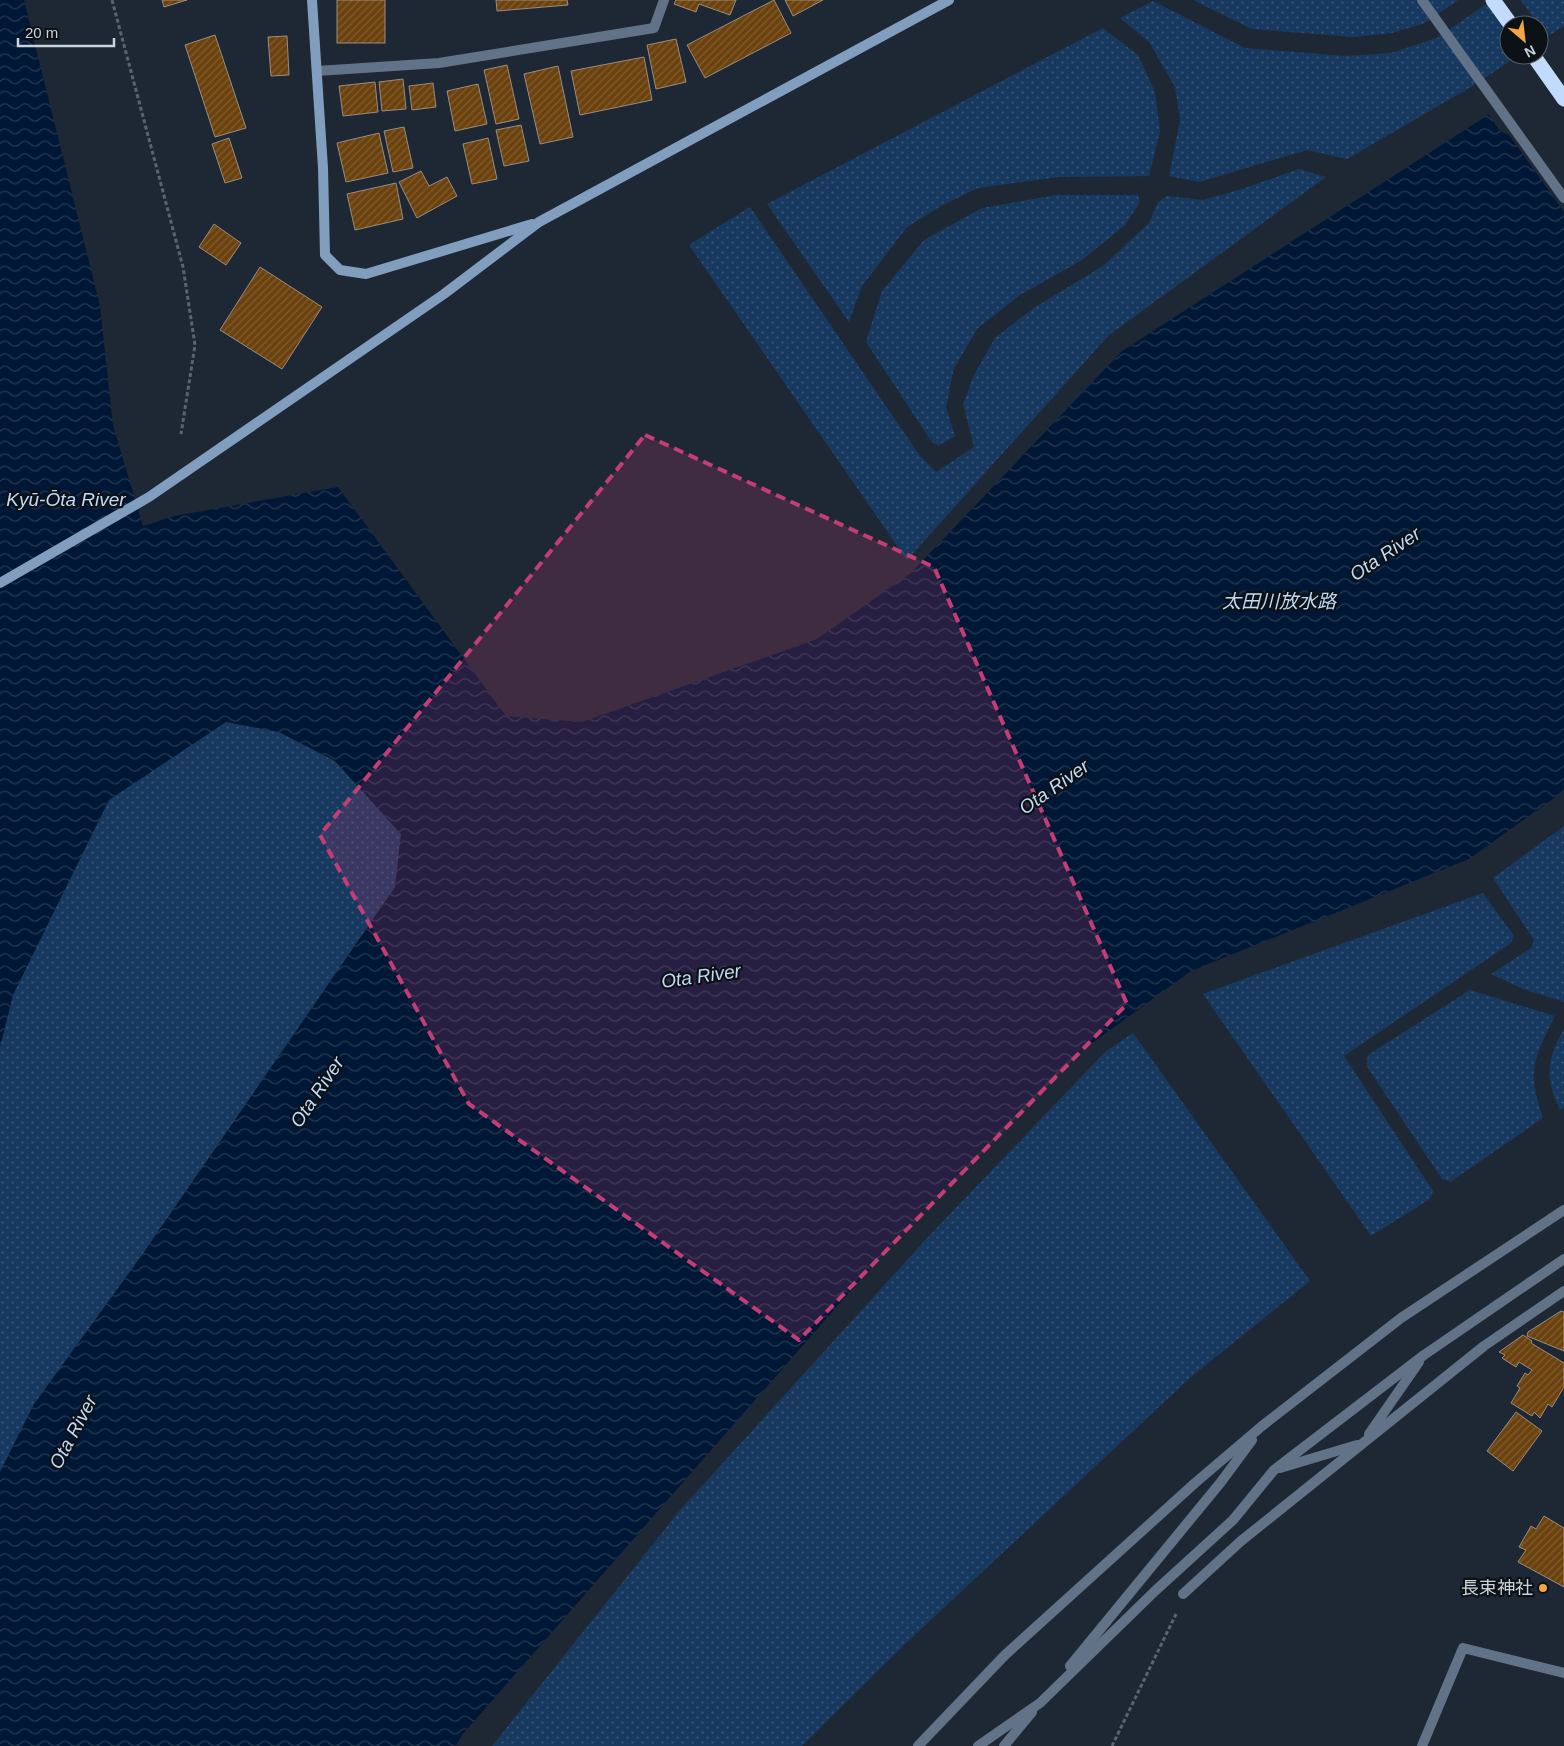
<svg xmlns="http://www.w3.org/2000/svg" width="1564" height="1746" viewBox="0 0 1564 1746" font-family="Arial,'Noto Sans JP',sans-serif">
  <defs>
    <pattern id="green-dots" width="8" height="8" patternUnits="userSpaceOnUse" patternTransform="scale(1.25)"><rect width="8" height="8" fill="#18395f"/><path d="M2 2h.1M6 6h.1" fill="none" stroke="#385575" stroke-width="1.8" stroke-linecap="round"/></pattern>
    <pattern id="water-waves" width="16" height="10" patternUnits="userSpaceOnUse" patternTransform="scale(1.25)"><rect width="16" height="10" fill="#001836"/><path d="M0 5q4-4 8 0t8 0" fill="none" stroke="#243952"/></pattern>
    <pattern id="building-hatch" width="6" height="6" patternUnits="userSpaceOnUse" patternTransform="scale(1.25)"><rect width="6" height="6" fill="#6b420e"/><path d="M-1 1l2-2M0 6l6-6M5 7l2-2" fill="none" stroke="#7f5c30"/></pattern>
  </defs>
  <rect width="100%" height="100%" fill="#1e2835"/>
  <!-- green -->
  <g fill="url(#green-dots)">
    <polygon points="1193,0 1458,0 1425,23 1392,33 1353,37 1252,29"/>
    <polygon points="1521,0 1564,0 1564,26 1547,37"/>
    <polygon points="1153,1 1245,48 1346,56 1391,53 1437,38 1491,1 1509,27 1509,55 1519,55 1476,84 1347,159 1307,150 1199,182 1169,176 1180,120 1175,87 1149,42 1120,18"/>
    <polygon points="1103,28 1138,55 1155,92 1160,131 1149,176 1059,177 978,188 941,206 907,227 862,286 849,322 767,204"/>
    <polygon points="1299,169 1326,177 1109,335 907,560 689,245 750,207 920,456 936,472 974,447 963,404 974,375 995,338 1032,309 1103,266 1149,223 1158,202 1167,196 1203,200 1242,189"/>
    <polygon points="1057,195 1138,195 1140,202 1125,225 1082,260 1020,295 978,328 954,368 946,407 955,436 938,446 931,441 866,342 882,291 924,240 982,208"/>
    <polygon points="226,722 279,732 335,761 401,834 396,887 142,1255 35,1404 0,1472 0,1047 13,995 109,799"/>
    <polygon points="1564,826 1564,1002 1523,989 1491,974 1531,948 1534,940 1493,878"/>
    <polygon points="1483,893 1514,936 1511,943 1344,1056 1433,1191 1430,1199 1371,1236 1203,994"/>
    <path d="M 1470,990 L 1555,1016 C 1533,1060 1527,1070 1543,1118 L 1450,1182 L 1442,1179 L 1366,1065 L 1368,1055 Z"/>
    <path d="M 1564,1029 L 1564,1107 L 1560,1110 C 1545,1079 1546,1060 1564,1029 Z"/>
    <polygon points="1133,1033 1310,1281 1191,1377 905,1644 802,1746 492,1746 681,1509 929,1236 1105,1052"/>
  </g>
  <!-- water -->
  <polygon fill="url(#water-waves)" points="0,0 24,0 100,306 113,425 143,526 174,516 338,487 506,716 582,722 817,639 911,573 1122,351 1533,86 1564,63 1564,791 1469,859 1191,971 1065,1063 875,1263 462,1735 456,1746 0,1746 0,1472 34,1404 142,1255 395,887 401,834 335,761 279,732 226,722 109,800 13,995 0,1047"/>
  <!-- pier -->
  <polygon fill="#1e2835" points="1564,61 1564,212 1509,135 1500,131 1487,112"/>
  <!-- building -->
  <g fill="url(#building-hatch)" stroke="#9b8c7e">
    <polygon points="162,0 187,0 164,7"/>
    <rect x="337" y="0" width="48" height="43"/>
    <polygon points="496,0 567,0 568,5 497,11"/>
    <polygon points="676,0 736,0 730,15 699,4 696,12 674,4"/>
    <polygon points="774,0 791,33 705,78 687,45"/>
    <polygon points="785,0 823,0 793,16"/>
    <polygon points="215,35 246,128 215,137 185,45"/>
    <polygon points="287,36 289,75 271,76 268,37"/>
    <polygon points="676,39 686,82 656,89 647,45"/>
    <polygon points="644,57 652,100 580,115 571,71"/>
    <polygon points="507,65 519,119 496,124 484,70"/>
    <polygon points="558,66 573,137 540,144 524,74"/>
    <polygon points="403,79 406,109 382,111 379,82"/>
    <polygon points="375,82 378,112 343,116 339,86"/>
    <polygon points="433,83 436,107 412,110 409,86"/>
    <polygon points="478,84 487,124 455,131 447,91"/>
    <polygon points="521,125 529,161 504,166 496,130"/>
    <polygon points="404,127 413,168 393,172 384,131"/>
    <polygon points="379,133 388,173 346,182 337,143"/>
    <polygon points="229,138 242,178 225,183 212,144"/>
    <polygon points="488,138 497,179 472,184 463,144"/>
    <polygon points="421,171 429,186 447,177 457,196 417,218 399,182"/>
    <polygon points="396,183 403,219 355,230 347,194"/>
    <polygon points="214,224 241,243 226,265 199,247"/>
    <polygon points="260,267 322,307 282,369 220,330"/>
    <polygon points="1561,1311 1564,1312 1564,1351 1527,1336 1528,1332"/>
    <polygon points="1523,1335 1532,1341 1531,1343 1564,1363 1564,1387 1552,1407 1548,1404 1540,1418 1534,1412 1532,1416 1511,1403 1520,1388 1517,1386 1525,1373 1528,1375 1532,1370 1519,1362 1516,1367 1502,1358 1505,1355 1499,1352"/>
    <polygon points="1516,1412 1542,1431 1513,1471 1487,1451"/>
    <polygon points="1544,1516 1564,1528 1564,1587 1518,1562 1526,1550 1519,1547 1531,1526 1536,1529"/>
  </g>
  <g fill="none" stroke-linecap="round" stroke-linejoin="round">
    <!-- path -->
    <g stroke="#5a636e" stroke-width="3" stroke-dasharray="4 2.5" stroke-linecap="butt">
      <polyline points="112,0 183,267 195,345 181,434"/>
      <polyline points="1112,1746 1176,1614"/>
    </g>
    <!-- lane -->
    <polyline stroke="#627387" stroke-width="10" points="1422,0 1564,198"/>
    <!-- street -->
    <g stroke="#627387" stroke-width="10">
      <polyline points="317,71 439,63 654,28 664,0"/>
      <polyline points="1369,1434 1419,1362"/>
      <polyline points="1280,1468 1357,1445"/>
      <polyline points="1183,1594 1241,1541 1484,1346 1564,1291"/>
      <polyline points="1070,1666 1221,1482 1252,1440"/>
      <polyline points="918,1746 1005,1655 1195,1483 1262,1426 1401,1318 1564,1210"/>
      <polyline points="978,1746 1040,1703 1155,1591 1233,1520 1274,1470 1424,1355 1564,1259"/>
      <polyline points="1004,1746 1032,1712"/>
      <polyline points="1422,1746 1463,1648 1564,1673"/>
    </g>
    <!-- secondary -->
    <g stroke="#829ebe" stroke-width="10">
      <polyline points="312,0 323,168 325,255 340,270 366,274 532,224"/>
      <polyline points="0,583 149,497 444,294 539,222 949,0"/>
    </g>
    <!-- highway -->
    <g stroke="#c2dbfa" stroke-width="15">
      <polyline points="1493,0 1511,25"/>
      <polyline points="1533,55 1564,99"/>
    </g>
  </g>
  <!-- marked area -->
  <path fill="#c43d74" fill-opacity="0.2" stroke="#c43d74" stroke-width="4" stroke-dasharray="10 6" stroke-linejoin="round" d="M 645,435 L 934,567 L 1127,1004 L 799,1340 L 469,1104 L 320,835 Z"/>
  <!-- markers -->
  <circle fill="#f4a443" stroke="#0c1116" stroke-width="2" cx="1543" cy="1588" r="5"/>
  <g text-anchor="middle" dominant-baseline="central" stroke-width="4.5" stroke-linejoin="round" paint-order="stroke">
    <!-- poi labels -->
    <g font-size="18" fill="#cbd2da" stroke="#0c1116" text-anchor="end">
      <text x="1533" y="1588">長束神社</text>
    </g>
    <!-- water labels -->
    <g font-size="19" font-style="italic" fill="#c2d9f5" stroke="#0c1116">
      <text x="66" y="499">Kyū-Ōta River</text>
      <text transform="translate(1385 554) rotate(-34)">Ota River</text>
      <text x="1279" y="601">太田川放水路</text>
      <text transform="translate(1054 787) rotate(-35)">Ota River</text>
      <text transform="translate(701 976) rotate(-8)">Ota River</text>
      <text transform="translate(317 1092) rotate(-56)">Ota River</text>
      <text transform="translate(73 1432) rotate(-62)">Ota River</text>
    </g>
  </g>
  <!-- north arrow -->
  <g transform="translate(1524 40) rotate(152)"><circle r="24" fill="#0c1116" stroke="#585e64"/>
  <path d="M0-4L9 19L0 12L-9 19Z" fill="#f4a443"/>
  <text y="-8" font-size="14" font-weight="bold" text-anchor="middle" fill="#cbd2da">N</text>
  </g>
  <!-- scale -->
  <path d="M18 38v8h96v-8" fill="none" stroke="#cbd2da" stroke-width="2.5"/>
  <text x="25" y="38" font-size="15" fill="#cbd2da" stroke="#0c1116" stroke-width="4" paint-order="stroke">20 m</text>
</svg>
